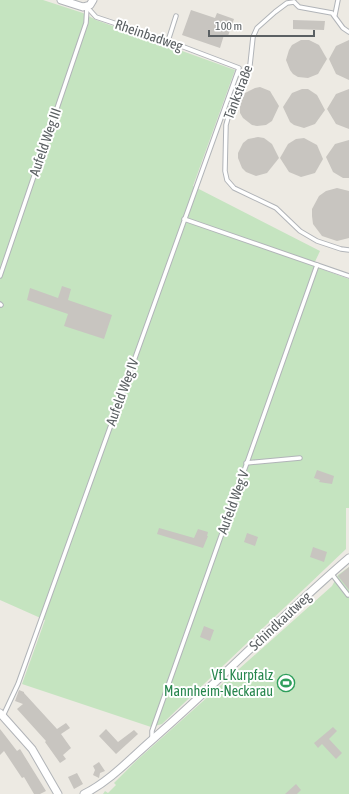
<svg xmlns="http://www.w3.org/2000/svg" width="349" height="794" viewBox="0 0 349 794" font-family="'Asap Condensed',sans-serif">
  <rect width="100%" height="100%" fill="#edeae3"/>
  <!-- green -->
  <g fill="#c5e4c0">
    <polygon points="0,0 43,0 83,13 96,20 235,70 193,186 320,251 313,266 349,279 349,508 346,508 346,549 162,724 151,727 22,684 45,620 0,600"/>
    <polygon points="349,567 349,794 103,794 105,791 108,793 116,785 114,783 136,761 332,586 338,575"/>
  </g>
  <!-- building -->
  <g fill="#c8c5c0">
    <polygon points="191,10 215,18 217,13 234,19 228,36 224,35 220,48 182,35"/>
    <polygon points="293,20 325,21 324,30 293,29"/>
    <polygon points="301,40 309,40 319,45 327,59 318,74 308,78 298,77 293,74 290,70 286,60 289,50 292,45"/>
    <polygon points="349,40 349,80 336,74 329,59 336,46"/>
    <polygon points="260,87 270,91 279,106 272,121 266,125 257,126 252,125 243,118 240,113 240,103 245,93 255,88"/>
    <polygon points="302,89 308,89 317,95 325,110 315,124 304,128 294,125 290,122 283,107 292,93"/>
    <polygon points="349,89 349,129 336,124 327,109 336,94"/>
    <polygon points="258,137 264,138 272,144 279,158 267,173 256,176 246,172 242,168 238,158 238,153 243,143 248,139"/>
    <polygon points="304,138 317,145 323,159 315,173 301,177 289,172 280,158 288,144 296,139"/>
    <polygon points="349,140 349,178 343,178 333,172 326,157 335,144"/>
    <polygon points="337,188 349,191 349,238 337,241 322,236 313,224 312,216 312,209 319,196 326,191"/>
    <polygon points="62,286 71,289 68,300 112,315 104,339 64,326 68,314 27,300 30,288 58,298"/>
    <polygon points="317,470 334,476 332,484 319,482 320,480 314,478"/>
    <polygon points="159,528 194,538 198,529 208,532 207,536 208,536 203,548 157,534"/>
    <polygon points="247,533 258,537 255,546 244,542"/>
    <polygon points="313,547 327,552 324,562 310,557"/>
    <polygon points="349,567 349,590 338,576"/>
    <polygon points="204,626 214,630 210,641 200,637"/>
    <polygon points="19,690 24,692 24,693 57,729 66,723 70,728 61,734 71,748 63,755 66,759 60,763 45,742 46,741 17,709 23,704 15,701"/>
    <polygon points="333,727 337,731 329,739 342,753 336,759 322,744 318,748 314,743"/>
    <polygon points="0,729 17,751 20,749 46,791 40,794 34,794 24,777 22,778 4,751 0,755"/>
    <polygon points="106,729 118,742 134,730 138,734 116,754 99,736"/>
    <polygon points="99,762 105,771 100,773 99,778 93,775 95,770 93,766"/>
    <polygon points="77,773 83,784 74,789 68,777"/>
    <polygon points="296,784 301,790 297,794 285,794"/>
  </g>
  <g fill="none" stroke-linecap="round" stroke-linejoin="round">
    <defs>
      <g id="service">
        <polyline points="294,2 287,3 275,12 257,28 253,37 250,65 234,96 226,125 225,171 227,180 234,188 276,208 300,231 317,241 341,249 349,250"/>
        <polyline points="294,2 299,7 332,13 343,28 349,32"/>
        <polyline points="335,15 338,0"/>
        <polyline points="168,41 176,16"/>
        <polyline points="184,219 349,276"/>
        <polyline points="0,276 86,23 87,7"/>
        <polyline points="0,304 1,305"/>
        <polyline points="246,463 300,458"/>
        <polyline points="331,573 348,595"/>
        <polyline points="3,716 18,684 239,68 168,41 96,17 87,7"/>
        <polyline points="152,738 152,731 317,265"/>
      </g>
      <g id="minor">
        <polyline points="61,0 83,7 90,5 93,0"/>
        <polyline points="0,713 32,749 58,794"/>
        <path d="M 84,794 C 110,781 131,758 153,739 C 220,681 281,616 349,558"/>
      </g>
    </defs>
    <!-- service casing -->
    <use href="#service" stroke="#b1b4b8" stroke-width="5.5"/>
    <!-- minor casing -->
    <use href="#minor" stroke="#b1b4b8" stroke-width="9"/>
    <!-- service -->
    <use href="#service" stroke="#fff" stroke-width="3.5"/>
    <!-- minor -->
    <use href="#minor" stroke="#fff" stroke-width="7"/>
  </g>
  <!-- icons -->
  <defs>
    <symbol id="stadium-ring" viewBox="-11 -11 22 22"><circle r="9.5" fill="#fff" stroke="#2e9e5b" stroke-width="1.5"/><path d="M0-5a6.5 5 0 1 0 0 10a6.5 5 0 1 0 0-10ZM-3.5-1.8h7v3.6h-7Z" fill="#2e9e5b"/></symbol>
  </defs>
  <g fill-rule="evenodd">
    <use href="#stadium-ring" x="276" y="673" width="20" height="20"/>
  </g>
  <g text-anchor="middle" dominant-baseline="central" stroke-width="4" stroke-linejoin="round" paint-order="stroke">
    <!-- street labels -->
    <g font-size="14" fill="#5b6063" stroke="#fff">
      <text transform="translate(149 35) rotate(19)">Rheinbadweg</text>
      <text transform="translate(238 92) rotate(-69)">Tankstraße</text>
      <text transform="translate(45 142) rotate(-71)">Aufeld Weg III</text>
      <text transform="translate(122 392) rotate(-70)">Aufeld Weg IV</text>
      <text transform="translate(233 502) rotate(-70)">Aufeld Weg V</text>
      <text transform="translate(280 621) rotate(-43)">Schindkautweg</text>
    </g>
    <!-- leisure labels -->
    <g font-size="14" fill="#27864d" stroke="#fff" text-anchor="end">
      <text x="273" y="675">VfL Kurpfalz<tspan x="273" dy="16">Mannheim-Neckarau</tspan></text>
    </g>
  </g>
  <!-- scale -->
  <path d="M209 30v6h105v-6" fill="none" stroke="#5b6063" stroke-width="2"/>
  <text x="215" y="30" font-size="12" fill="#5b6063" stroke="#ffffff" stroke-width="3" paint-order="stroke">100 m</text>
</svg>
